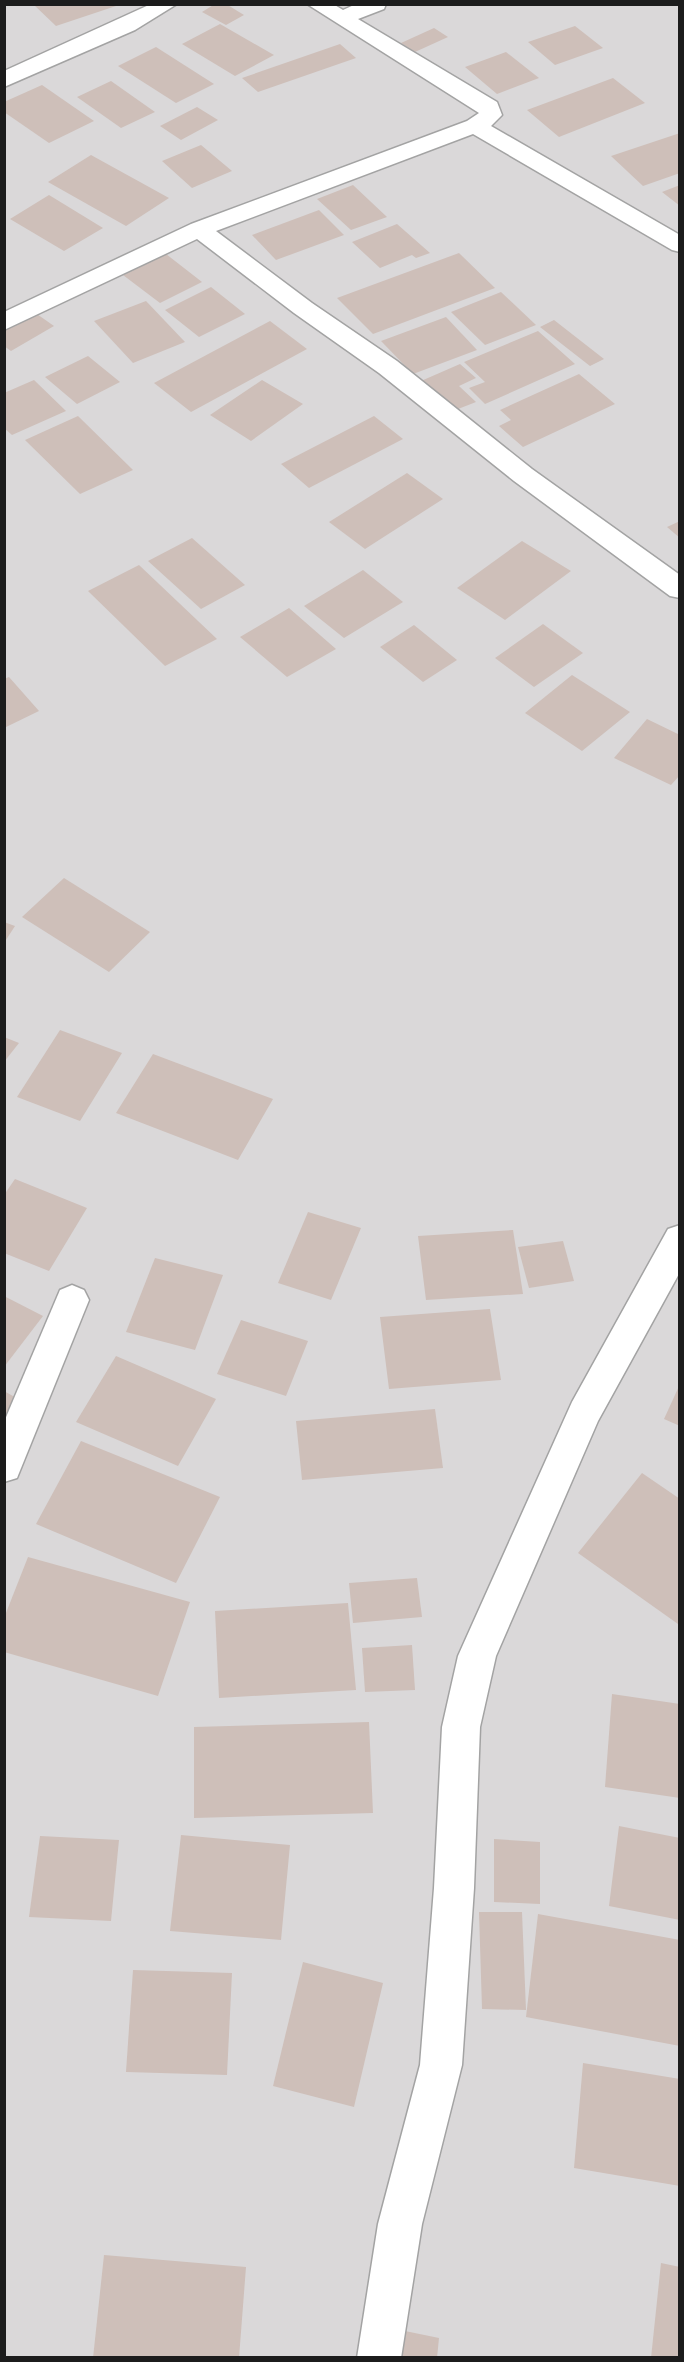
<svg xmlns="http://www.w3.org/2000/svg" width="684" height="2362" viewBox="0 0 684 2362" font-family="'Sofia Sans Condensed',sans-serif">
  <rect width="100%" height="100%" fill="#eee7e0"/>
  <!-- residential -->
  <rect fill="#dad8d9" x="5" y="5" width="674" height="2352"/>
  <!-- building -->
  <g fill="#cebfb9">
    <polygon points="33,4 118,4 119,5 56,26"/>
    <polygon points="215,4 226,4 244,15 226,25 202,12"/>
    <polygon points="220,24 274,55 235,76 182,44"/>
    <polygon points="575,26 603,48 555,65 528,42"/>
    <polygon points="434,28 448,37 415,52 401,43"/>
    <polygon points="340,44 356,58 258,92 242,78"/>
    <polygon points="156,47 214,84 176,103 118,66"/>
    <polygon points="506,52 539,78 497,94 465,67"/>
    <polygon points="613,78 645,103 559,137 527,110"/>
    <polygon points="111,81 155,112 121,128 77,97"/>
    <polygon points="42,85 94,121 49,143 4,112 4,102"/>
    <polygon points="197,107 218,120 181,140 160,126"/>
    <polygon points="680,133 680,173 643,186 611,156"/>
    <polygon points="201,145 232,171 192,188 162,161"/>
    <polygon points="91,155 169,198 126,226 48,182"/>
    <polygon points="353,185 387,217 351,230 317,199"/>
    <polygon points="680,185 680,206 662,192"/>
    <polygon points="49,195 103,228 64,251 10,219"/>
    <polygon points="319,210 344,235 276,260 252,235"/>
    <polygon points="397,224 430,253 416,258 412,255 380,268 352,242"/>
    <polygon points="459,253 495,288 373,334 337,298"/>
    <polygon points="166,254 202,282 160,303 123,275"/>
    <polygon points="211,287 245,314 199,337 165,310"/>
    <polygon points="501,292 536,325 485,345 451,312"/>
    <polygon points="146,301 185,342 133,363 94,321"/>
    <polygon points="34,312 54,326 11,351 4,346 4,329"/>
    <polygon points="446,317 477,350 413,374 381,341"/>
    <polygon points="554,320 604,359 590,366 540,327"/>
    <polygon points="270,321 307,349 191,412 154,383"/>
    <polygon points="538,331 575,364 485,404 469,388 485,382 464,362"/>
    <polygon points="88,356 120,382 77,404 45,377"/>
    <polygon points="460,364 476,378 459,386 476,402 453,411 421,381"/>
    <polygon points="579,374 615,404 523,447 499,426 511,420 500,410"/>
    <polygon points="34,380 66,411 12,435 4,428 4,393"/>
    <polygon points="262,380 303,404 251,441 210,415"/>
    <polygon points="78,416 133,470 80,494 25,440"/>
    <polygon points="374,416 403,439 309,488 281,464"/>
    <polygon points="407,473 443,499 365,549 329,522"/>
    <polygon points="680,521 680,538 667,527"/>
    <polygon points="192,538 245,585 201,609 148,561"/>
    <polygon points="522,541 571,571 505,620 457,588"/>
    <polygon points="139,565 217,639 165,666 88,591"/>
    <polygon points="363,570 403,602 344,638 304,606"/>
    <polygon points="289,608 336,649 287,677 240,637"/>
    <polygon points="543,624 583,653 534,687 495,658"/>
    <polygon points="414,625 457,660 423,682 380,647"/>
    <polygon points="572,675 630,712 582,751 525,713"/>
    <polygon points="9,677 39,711 4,728 4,679"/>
    <polygon points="647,719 680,735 680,775 671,785 614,758"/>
    <polygon points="64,878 150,932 109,972 22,917"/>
    <polygon points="4,922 15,926 4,943"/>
    <polygon points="60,1030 122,1053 80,1121 17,1097"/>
    <polygon points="4,1037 19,1043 4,1062"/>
    <polygon points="153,1054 273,1099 238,1160 116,1113"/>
    <polygon points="15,1179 87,1208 49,1271 4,1253 4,1195"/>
    <polygon points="308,1212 361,1228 331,1300 278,1283"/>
    <polygon points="513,1230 523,1294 426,1300 418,1236"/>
    <polygon points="563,1241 574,1281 529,1288 518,1247"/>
    <polygon points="155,1258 223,1275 195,1350 126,1332"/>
    <polygon points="4,1296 43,1316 4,1367"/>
    <polygon points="490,1309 501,1380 389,1389 380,1317"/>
    <polygon points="241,1320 308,1341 286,1396 217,1374"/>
    <polygon points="116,1356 216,1399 178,1466 76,1422"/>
    <polygon points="680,1384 680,1426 664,1419"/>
    <polygon points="4,1391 20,1400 4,1419"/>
    <polygon points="435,1409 443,1468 302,1480 296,1421"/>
    <polygon points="81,1441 220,1497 176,1583 36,1524"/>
    <polygon points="642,1473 680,1499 678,1624 578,1553"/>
    <polygon points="28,1557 190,1602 158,1696 4,1652 4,1618"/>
    <polygon points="417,1578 422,1617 353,1623 349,1583"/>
    <polygon points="348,1603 356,1690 219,1698 215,1611"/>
    <polygon points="412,1645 415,1690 365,1692 362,1648"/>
    <polygon points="612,1694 680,1704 680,1798 605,1787"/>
    <polygon points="369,1722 373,1813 194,1818 194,1727"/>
    <polygon points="619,1826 680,1838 680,1920 609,1906"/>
    <polygon points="181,1835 290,1845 281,1940 170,1931"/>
    <polygon points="40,1836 119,1840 111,1921 29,1917"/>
    <polygon points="494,1839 540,1842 540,1904 494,1902"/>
    <polygon points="479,1912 522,1912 526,2010 482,2009"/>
    <polygon points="538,1914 680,1940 680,2046 526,2017"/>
    <polygon points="303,1962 383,1983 354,2107 273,2086"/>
    <polygon points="133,1970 232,1973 227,2075 126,2072"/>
    <polygon points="583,2063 680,2079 680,2186 574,2168"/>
    <polygon points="104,2255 246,2267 239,2358 93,2358"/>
    <polygon points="661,2263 680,2267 680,2358 651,2358"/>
    <polygon points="405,2331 439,2338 437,2358 401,2358"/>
  </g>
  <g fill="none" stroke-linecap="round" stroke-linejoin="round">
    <defs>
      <g id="minor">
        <polygon points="151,4 177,4 135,30 4,87 4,71"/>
        <polygon points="307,4 333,4 343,10 356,4 386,4 384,9 358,19 497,102 502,115 491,126 680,235 680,252 672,250 473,134 216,231 312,303 397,361 532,469 680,575 680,598 670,596 514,481 379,373 294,313 197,239 4,330 4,312 191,224 467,121 479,113"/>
        <polygon points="680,1225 680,1272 598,1421 496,1656 480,1727 474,1888 462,2065 422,2224 401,2358 357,2358 378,2224 420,2065 434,1888 442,1727 458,1656 572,1402 668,1229"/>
        <polygon points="72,1285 84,1290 89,1300 17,1478 4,1482 4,1422 60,1290"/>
      </g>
    </defs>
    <!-- minor casing -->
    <use href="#minor" stroke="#a3a3a3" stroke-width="3"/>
    <!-- minor -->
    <use href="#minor" fill="#fff" fill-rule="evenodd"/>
  </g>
  <!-- border -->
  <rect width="684" height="2362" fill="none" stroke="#1c1c1c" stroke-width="12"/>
</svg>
